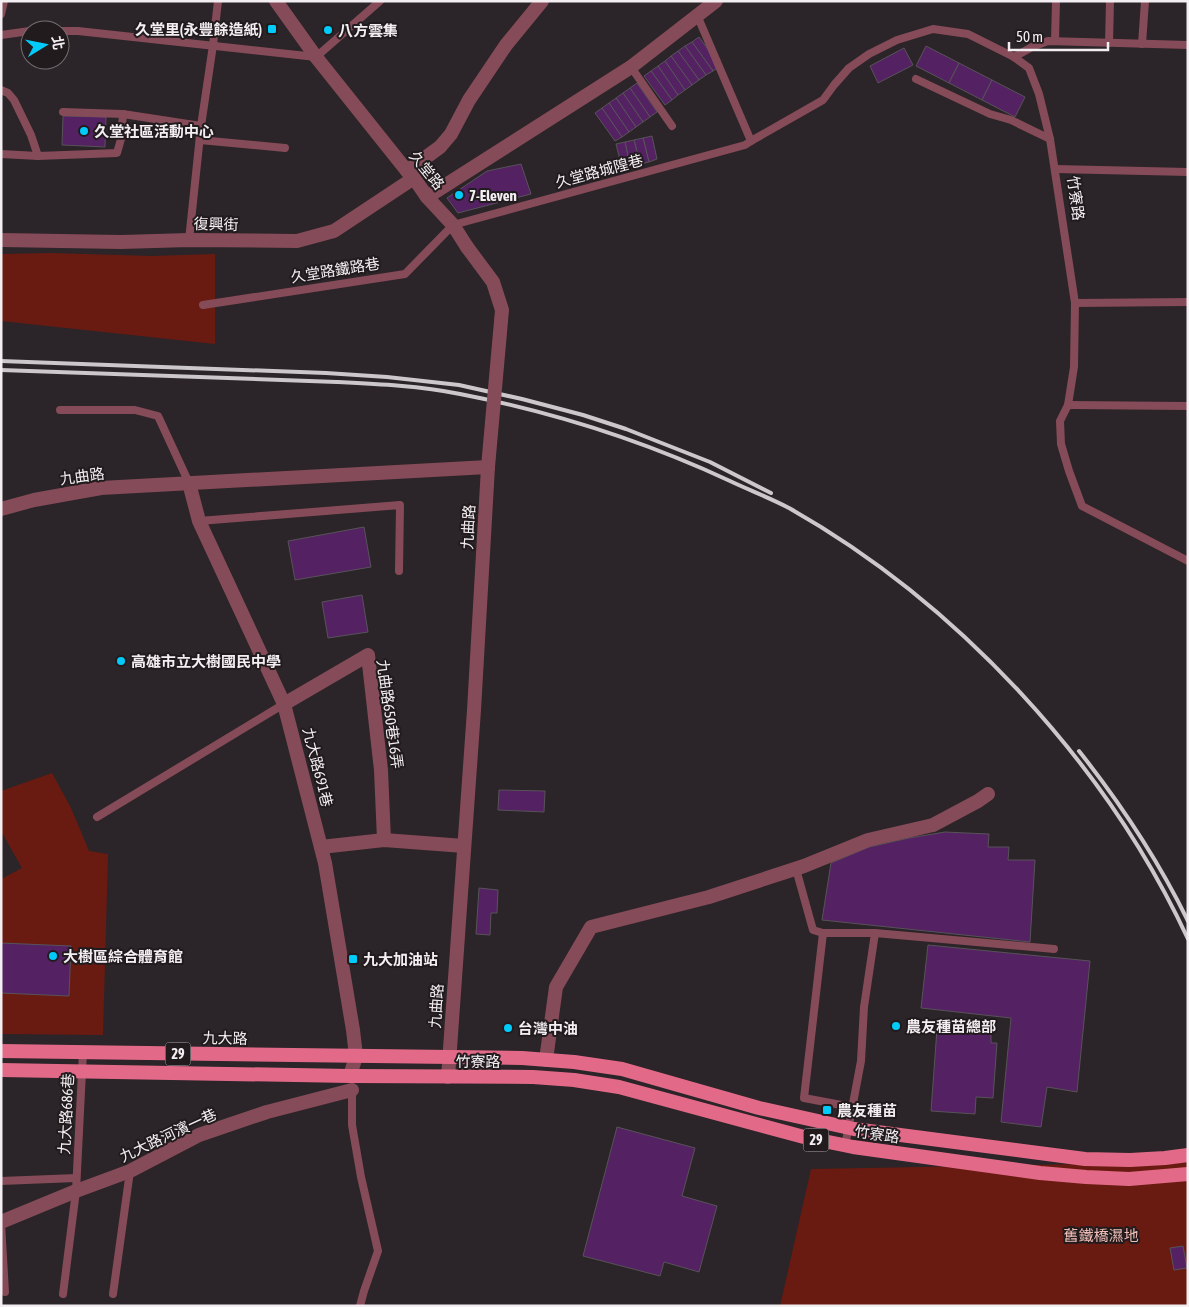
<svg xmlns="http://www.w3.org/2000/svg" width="1189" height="1307" viewBox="0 0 1189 1307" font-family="'Asap Condensed','Noto Sans TC',sans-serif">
  <rect width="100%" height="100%" fill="#2b2428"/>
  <!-- green -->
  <g fill="#6a1b11">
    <polygon points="51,253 152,256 215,254 215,344 1,321 1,254"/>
    <polygon points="52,773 71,808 89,851 108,854 103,1035 1,1034 1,879 22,868 1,831 1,791"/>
    <polygon points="1188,1162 1188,1306 780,1306 811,1169"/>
  </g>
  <!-- building -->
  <g fill="#542262" stroke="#575359">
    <polygon points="699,37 720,66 713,71 692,42"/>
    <polygon points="692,42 713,71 706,75 685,46"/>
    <polygon points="685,46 706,75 699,80 678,51"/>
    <polygon points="926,46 959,63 949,83 916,66"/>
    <polygon points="904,48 913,65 878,83 870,66"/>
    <polygon points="678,51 699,80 692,85 671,56"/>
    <polygon points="671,56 692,85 685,90 665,61"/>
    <polygon points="665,61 685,90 678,95 658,66"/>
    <polygon points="959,63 992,80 982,100 949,83"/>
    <polygon points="658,66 678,95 672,100 651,71"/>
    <polygon points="651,71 672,100 665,105 644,76"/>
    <polygon points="992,80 1025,97 1015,117 982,100"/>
    <polygon points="637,83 657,112 650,117 630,88"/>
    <polygon points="630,88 650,117 643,122 623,93"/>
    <polygon points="623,93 643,122 636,127 616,98"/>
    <polygon points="616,98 636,127 629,132 609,103"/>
    <polygon points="609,103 629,132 622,137 602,108"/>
    <polygon points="602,108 622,137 615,141 595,113"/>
    <polygon points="63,116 106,117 105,147 62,145"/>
    <polygon points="652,136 657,159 649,162 643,138"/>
    <polygon points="643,138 649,162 640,164 634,140"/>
    <polygon points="634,140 640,164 630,166 625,142"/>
    <polygon points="625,142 630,166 622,168 616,144"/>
    <polygon points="521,164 531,194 458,213 447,198 487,171"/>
    <polygon points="364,527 371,567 295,580 288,541"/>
    <polygon points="362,595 368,632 328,638 322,602"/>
    <polygon points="499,790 545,791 544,812 498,810"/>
    <polygon points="945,832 989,834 988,847 1009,847 1008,860 1035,860 1030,942 822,920 831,863 869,847 909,838"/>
    <polygon points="479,888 498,890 497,913 491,913 490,935 476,934"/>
    <polygon points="1,943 71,946 69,996 1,993"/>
    <polygon points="928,945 1090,961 1077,1092 1047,1087 1041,1127 1001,1122 1011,1018 921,1008"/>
    <polygon points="937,1029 991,1033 991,1043 997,1043 993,1098 976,1097 975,1114 931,1111"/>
    <polygon points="617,1127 695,1148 682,1196 717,1206 699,1272 664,1262 660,1276 583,1256"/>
    <polygon points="1183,1246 1187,1268 1174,1270 1170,1248"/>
  </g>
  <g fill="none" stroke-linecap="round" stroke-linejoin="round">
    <!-- service -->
    <g stroke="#854b58" stroke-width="8">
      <polyline points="1,14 4,1"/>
      <polyline points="697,15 751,141"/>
      <polyline points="60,31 78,31 316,57 380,1"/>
      <polyline points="1,35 30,31"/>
      <polyline points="1055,41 1056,1"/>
      <polyline points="1109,43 1110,1"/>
      <polyline points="1142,44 1145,1"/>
      <polyline points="1014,57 1032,47 1048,41 1188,45"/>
      <polyline points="631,67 672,126"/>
      <polyline points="916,79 990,114 1011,120 1050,139"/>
      <polyline points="1,90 8,93 14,100 31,135 38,156"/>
      <polyline points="63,112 123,114 201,126"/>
      <polyline points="200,140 285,148"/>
      <polyline points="1,154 38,156 117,153 121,139 123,114"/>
      <polyline points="1055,169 1188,172"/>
      <polyline points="189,240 201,126 213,45 218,1"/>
      <polyline points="1075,303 1188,302"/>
      <polyline points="203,305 405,274 453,225 745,145 751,141 823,100 834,85 849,68 869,54 897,40 933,29 968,34 1014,57 1029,68 1039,94 1050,139 1075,303 1074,367 1068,405 1060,421 1061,444 1069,471 1082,506 1188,561"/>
      <polyline points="1068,405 1188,406"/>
      <polyline points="60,410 135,410 158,416 189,483"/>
      <polyline points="199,521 400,505 399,571"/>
      <polyline points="97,817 284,704"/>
      <polyline points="796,869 813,930 823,933"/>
      <polyline points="352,1088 352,1125 361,1177 378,1251 364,1291 360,1306"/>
      <polyline points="852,1107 804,1098 823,933 875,933 1054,949"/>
      <polyline points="845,1146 861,1061 864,1007 875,933"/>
      <polyline points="1,1181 76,1178"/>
      <polyline points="1,1223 5,1292"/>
      <polyline points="63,1294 76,1191 83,1052"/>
      <polyline points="113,1294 130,1171"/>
    </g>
    <!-- minor -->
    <g stroke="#854b58" stroke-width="14">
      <polyline points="407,171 440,147 451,134 469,100 506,45 542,1"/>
      <polyline points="427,197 631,67 716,1"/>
      <polyline points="1,240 121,242 189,240 297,241 334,231 414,178"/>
      <polyline points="189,483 199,521 284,704 325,863 353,1030 356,1056 350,1076"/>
      <polyline points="1,509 34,500 101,488 488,467"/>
      <polyline points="284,704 368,655 381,770 384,840"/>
      <polyline points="321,847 384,840 464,846"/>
      <polyline points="546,1060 556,987 591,927 709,897 804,866 868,840 933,825 978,801 988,794"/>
      <polyline points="1,1222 76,1191 130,1171 199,1135 267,1112 352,1090"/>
    </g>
    <!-- tertiary -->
    <g stroke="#854b58" stroke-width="14">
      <polyline points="276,1 316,57 407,171 414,178 427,197 453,225 467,247"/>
      <polyline points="448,1077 474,710 488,467"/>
    </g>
    <!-- primary -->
    <g stroke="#e26a88" stroke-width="14">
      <polyline points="1,1051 522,1058 574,1062 622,1069 759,1108 854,1129 1085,1159 1130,1160 1165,1158 1188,1155"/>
      <polyline points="1,1070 350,1076 533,1077 574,1080 619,1087 804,1137 853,1147 1040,1173 1086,1177 1129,1179 1188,1174"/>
    </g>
    <!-- rail -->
    <g stroke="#ccc7ca" stroke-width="4">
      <polyline points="1,361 326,373 387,377 459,385 522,399 583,415 626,429 710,462 771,493"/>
      <path d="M 1,370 L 337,382 C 378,384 420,386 460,394 C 553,412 644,441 730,481 C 749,490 770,498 789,508 C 957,603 1106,763 1188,939"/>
      <path d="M 1079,751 C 1121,804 1158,860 1188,921"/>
    </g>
    <!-- tertiary-bridge -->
    <polyline stroke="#854b58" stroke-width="14" points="467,247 493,282 502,310 488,467"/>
  </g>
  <!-- markers -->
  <g fill="#00cbf9" stroke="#211b1e" stroke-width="2">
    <rect x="267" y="24" width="10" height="10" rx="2.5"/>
    <circle cx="328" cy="30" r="5"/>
    <circle cx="84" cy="131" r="5"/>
    <circle cx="459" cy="195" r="5"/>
    <circle cx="121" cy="661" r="5"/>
    <circle cx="53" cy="956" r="5"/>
    <rect x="348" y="954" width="10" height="10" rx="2.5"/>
    <circle cx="896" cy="1026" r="5"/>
    <circle cx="508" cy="1028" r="5"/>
    <rect x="822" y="1105" width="10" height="10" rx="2.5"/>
  </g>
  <g text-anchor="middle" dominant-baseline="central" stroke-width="4" stroke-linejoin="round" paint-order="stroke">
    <!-- shield labels -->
    <g fill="#211b1e" stroke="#b4afb2" stroke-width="1">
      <rect x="165.5" y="1042.5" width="25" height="23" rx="4"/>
      <rect x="803.5" y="1128.5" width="25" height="23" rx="4"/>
    </g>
    <g font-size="14" font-weight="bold" fill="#f3eef1">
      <text x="178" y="1054">29</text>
      <text x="816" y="1140">29</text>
    </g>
    <!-- poi labels -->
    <g font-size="15" font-weight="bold" fill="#f3eef1" stroke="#211b1e" text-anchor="start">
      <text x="262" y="29" text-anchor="end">久堂里(永豐餘造紙)</text>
      <text x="338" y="30">八方雲集</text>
      <text x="94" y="131">久堂社區活動中心</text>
      <text x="469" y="195">7-Eleven</text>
      <text x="131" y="661">高雄市立大樹國民中學</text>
      <text x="63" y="956">大樹區綜合體育館</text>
      <text x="363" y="959">九大加油站</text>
      <text x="906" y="1026">農友種苗總部</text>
      <text x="518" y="1028">台灣中油</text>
      <text x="837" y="1110">農友種苗</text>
    </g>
    <!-- street labels -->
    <g font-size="15" fill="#f3eef1" stroke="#211b1e">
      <text transform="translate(427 170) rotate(51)">久堂路</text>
      <text transform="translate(599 171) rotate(-15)">久堂路城隍巷</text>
      <text transform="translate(1076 198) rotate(82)">竹寮路</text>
      <text transform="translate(216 224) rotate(1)">復興街</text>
      <text transform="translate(335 270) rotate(-9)">久堂路鐵路巷</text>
      <text transform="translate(82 476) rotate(-8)">九曲路</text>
      <text transform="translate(468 527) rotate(-87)">九曲路</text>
      <text transform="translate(390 714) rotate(82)">九曲路650巷16弄</text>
      <text transform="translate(318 767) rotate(76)">九大路691巷</text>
      <text transform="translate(436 1006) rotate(-86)">九曲路</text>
      <text transform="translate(225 1038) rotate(1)">九大路</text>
      <text x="478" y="1061">竹寮路</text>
      <text transform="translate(66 1114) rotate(-87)">九大路686巷</text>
      <text transform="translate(877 1134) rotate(8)">竹寮路</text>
      <text transform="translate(168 1135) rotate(-25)">九大路河濱一巷</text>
    </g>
    <!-- park labels -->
    <g font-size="15" fill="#efbdb4" stroke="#211b1e">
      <text x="1101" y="1235">舊鐵橋濕地</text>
    </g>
  </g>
  <!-- border -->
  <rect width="1189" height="1307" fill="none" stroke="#f3eef1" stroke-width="5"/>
  <!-- north arrow -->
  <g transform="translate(45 45) rotate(80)"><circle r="24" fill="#211b1e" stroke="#756f72"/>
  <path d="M0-4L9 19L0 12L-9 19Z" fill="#00cbf9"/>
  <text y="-8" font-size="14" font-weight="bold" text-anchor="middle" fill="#f3eef1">北</text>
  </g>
  <!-- scale -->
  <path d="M1009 42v8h99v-8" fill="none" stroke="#f3eef1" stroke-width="2.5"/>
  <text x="1016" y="42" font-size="15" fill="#f3eef1" stroke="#211b1e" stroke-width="4" paint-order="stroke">50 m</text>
</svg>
